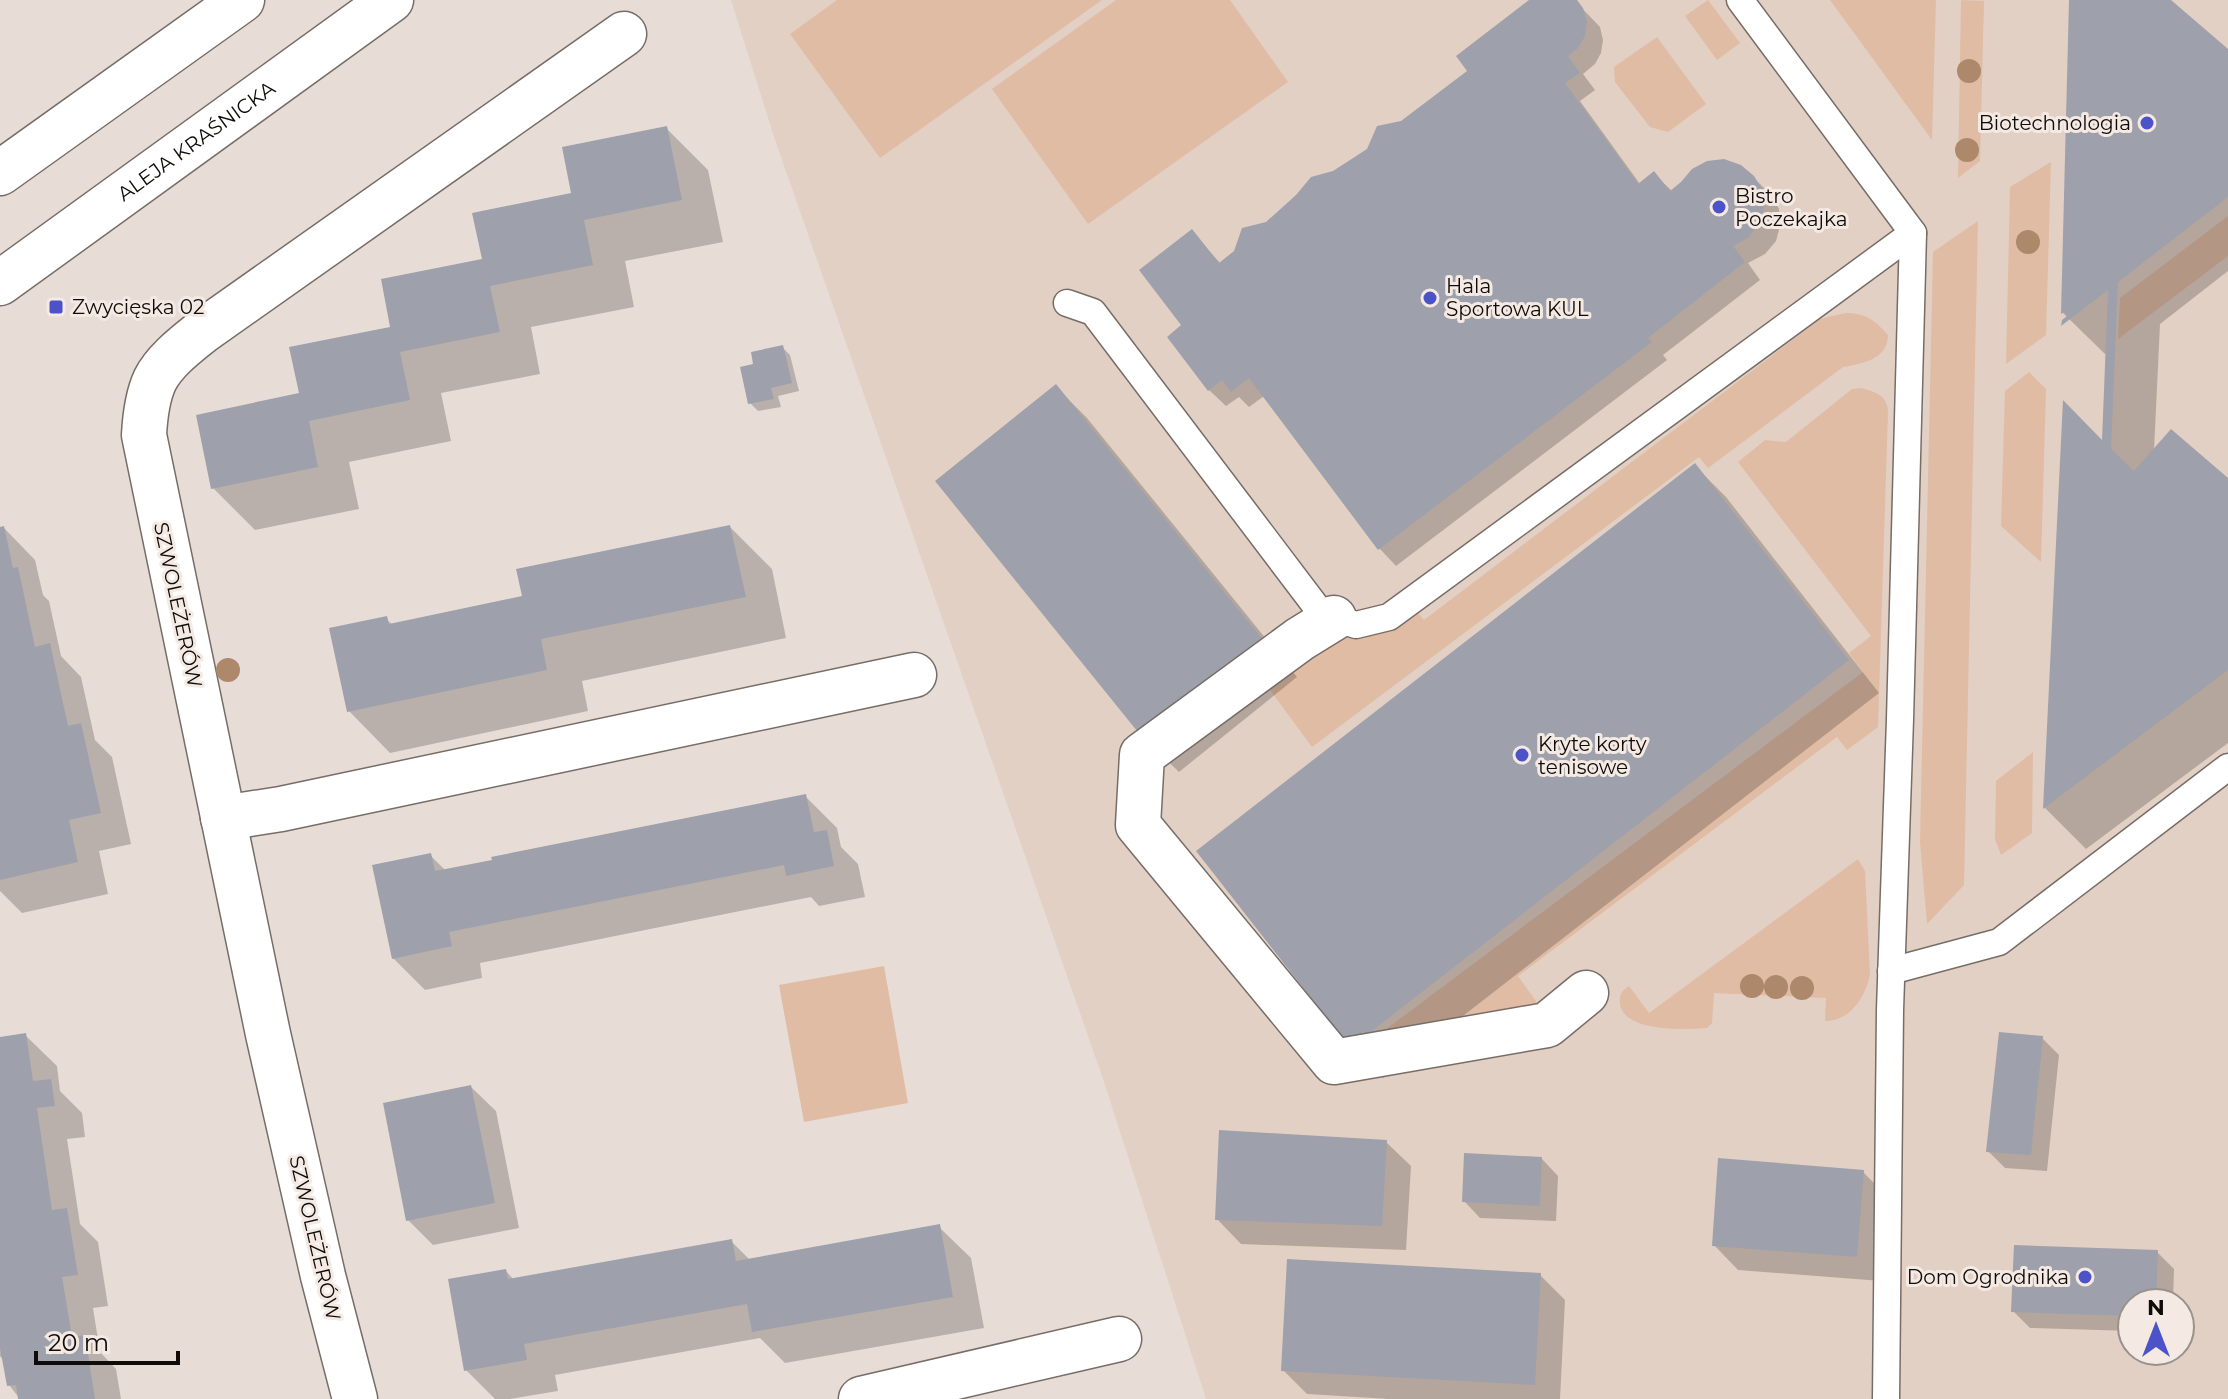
<svg xmlns="http://www.w3.org/2000/svg" width="2228" height="1399" viewBox="0 0 2228 1399" font-family="Montserrat,sans-serif">
  <rect width="100%" height="100%" fill="#e8ddd6"/>
  <!-- built -->
  <path fill="#e2d0c4" fill-rule="evenodd" d="M 731,0 L 2228,0 L 2228,1399 L 1206,1399 L 1103,1079 L 774,137 ZM 2132,1303 L 2180,1303 L 2180,1351 L 2132,1351 Z"/>
  <!-- green -->
  <g fill="#e0bca5">
    <polygon points="837,0 1102,0 880,158 790,34"/>
    <polygon points="1116,0 1230,0 1288,82 1088,224 992,89"/>
    <polygon points="1708,0 1740,43 1717,60 1685,16"/>
    <polygon points="1830,0 1936,0 1932,140"/>
    <polygon points="1961,0 1984,1 1980,161 1958,178"/>
    <polygon points="1657,37 1706,104 1668,132 1650,127 1615,82 1614,67"/>
    <polygon points="2051,162 2046,335 2006,364 2010,187"/>
    <polygon points="2228,216 2228,256 2118,339 2120,298"/>
    <polygon points="1978,221 1964,885 1927,924 1920,842 1933,252"/>
    <path d="M 1845,313 C 1865,313 1875,320 1888,335 C 1888,359 1862,364 1843,367 L 1708,468 L 1699,457 L 1312,747 L 1262,679 L 1328,635 L 1360,636 L 1382,633 L 1406,620 L 1417,612 L 1424,620 L 1820,319 Z"/>
    <polygon points="2029,372 2046,389 2041,562 2001,526 2005,391"/>
    <path d="M 1862,388 C 1877,393 1887,395 1888,412 L 1878,727 L 1847,750 L 1837,737 L 1518,976 L 1538,1004 L 1365,1045 L 1863,672 L 1849,653 L 1871,636 L 1738,462 L 1765,440 L 1786,442 L 1852,389 Z"/>
    <polygon points="2033,752 2032,833 2001,855 1995,839 1996,781"/>
    <path d="M 1858,859 L 1865,871 L 1870,975 C 1865,997 1851,1021 1825,1021 L 1826,998 L 1714,993 L 1712,1023 L 1707,1028 C 1685,1030 1622,1032 1620,1003 C 1619,994 1622,991 1629,986 L 1649,1013 Z"/>
    <polygon points="884,966 908,1103 804,1122 779,985"/>
  </g>
  <!-- shadow -->
  <g fill="#0003">
    <polygon points="1532,0 1574,0 1600,27 1603,40 1601,53 1595,64 1583,74 1595,90 1580,101 1640,184 1654,174 1672,191 1753,177 1771,195 1779,209 1780,226 1776,241 1765,254 1748,263 1760,280 1663,355 1667,360 1396,566 1380,549 1264,396 1249,407 1239,397 1226,406 1209,390 1184,325 1192,232 1221,264 1267,224 1334,173 1369,150 1402,123 1470,72"/>
    <polygon points="2071,0 2168,0 2228,51 2228,271 2160,324 2154,451 2228,481 2228,743 2086,849 2045,808 2064,405 2103,444 2107,353 2105,354 2063,313"/>
    <polygon points="666,128 708,170 723,242 625,261 634,307 531,327 540,374 441,393 451,441 349,462 359,509 255,530 213,488 301,395"/>
    <polygon points="782,347 790,355 799,391 778,396 781,407 758,411 750,403 756,366"/>
    <polygon points="1056,387 1087,418 1297,677 1179,772 1147,741"/>
    <polygon points="1695,466 1726,497 1879,693 1383,1078 1352,1046"/>
    <polygon points="730,527 772,569 786,638 582,681 588,711 390,753 349,711 386,619 393,625 525,598"/>
    <polygon points="4,528 35,560 43,595 49,601 61,656 81,677 95,740 112,757 131,844 99,851 108,894 22,913 0,891 0,529"/>
    <polygon points="805,796 837,828 841,847 858,864 865,897 819,906 811,897 480,963 482,978 425,990 393,958 430,855 446,871"/>
    <polygon points="25,1035 57,1066 60,1091 82,1113 85,1137 67,1139 80,1224 98,1242 108,1306 93,1308 100,1352 116,1369 121,1399 20,1399 9,1385 5,1362 0,1356 0,1039"/>
    <polygon points="2042,1038 2059,1055 2047,1171 2005,1168 1988,1151"/>
    <polygon points="471,1087 496,1111 519,1228 433,1245 408,1220"/>
    <polygon points="1386,1142 1411,1166 1406,1250 1241,1244 1217,1219"/>
    <polygon points="1542,1159 1558,1176 1556,1221 1480,1218 1464,1201"/>
    <polygon points="1863,1172 1888,1197 1881,1281 1738,1270 1714,1245"/>
    <polygon points="939,1227 971,1258 984,1328 785,1363 760,1338 555,1375 558,1391 510,1399 495,1399 466,1370 506,1271 514,1280 731,1241 750,1260"/>
    <polygon points="2157,1252 2174,1269 2173,1303 2132,1303 2132,1331 2030,1328 2013,1311"/>
    <polygon points="1540,1275 1565,1300 1560,1399 1389,1399 1307,1394 1283,1370"/>
  </g>
  <!-- building -->
  <g fill="#9ea1ab">
    <polygon points="1529,0 1577,0 1583,8 1587,22 1585,36 1578,48 1568,56 1580,73 1565,83 1638,184 1654,171 1670,191 1681,182 1692,169 1707,161 1724,159 1741,165 1754,176 1763,191 1764,208 1759,224 1748,238 1733,246 1745,262 1648,338 1652,342 1378,550 1249,378 1231,392 1222,380 1208,391 1167,337 1181,325 1139,270 1192,229 1219,263 1234,251 1242,228 1266,222 1296,195 1311,177 1333,171 1367,149 1377,126 1401,121 1467,71 1456,56"/>
    <polygon points="2069,0 2171,0 2228,49 2228,197 2118,282 2111,449 2134,471 2171,429 2228,478 2228,670 2043,809 2063,400 2102,440 2108,290 2061,326 2062,320 2067,316 2064,312 2061,314"/>
    <polygon points="667,126 682,200 584,220 593,265 490,286 500,332 400,352 410,400 309,421 318,467 211,489 196,415 299,393 289,347 390,327 381,279 482,259 472,213 571,193 562,147"/>
    <polygon points="783,345 792,383 771,388 774,399 748,404 740,367 753,364 751,352"/>
    <polygon points="1056,384 1267,645 1146,742 935,481"/>
    <polygon points="1695,463 1849,660 1350,1048 1196,851"/>
    <polygon points="730,525 746,597 541,639 547,670 347,712 329,628 387,616 389,624 522,596 516,569"/>
    <polygon points="4,526 13,568 18,567 35,647 50,643 68,726 81,723 101,813 69,820 78,862 0,880 0,527"/>
    <polygon points="806,794 814,832 827,830 834,866 786,876 784,865 449,932 452,946 392,959 372,865 431,853 435,871 492,860 491,857"/>
    <polygon points="1999,1032 2043,1036 2031,1155 1986,1152"/>
    <polygon points="26,1033 33,1081 51,1079 55,1106 37,1108 52,1210 67,1208 78,1275 62,1277 72,1337 85,1335 95,1399 18,1399 16,1385 7,1386 0,1348 0,1037"/>
    <polygon points="471,1085 495,1203 406,1221 383,1103"/>
    <polygon points="1219,1130 1387,1140 1382,1226 1215,1220"/>
    <polygon points="1464,1153 1542,1157 1540,1206 1462,1202"/>
    <polygon points="1718,1158 1864,1170 1857,1257 1712,1246"/>
    <polygon points="940,1224 953,1297 752,1332 747,1304 524,1344 527,1360 464,1371 448,1279 506,1269 508,1279 732,1239 736,1261"/>
    <polygon points="2014,1245 2158,1250 2156,1303 2132,1303 2132,1316 2011,1312"/>
    <polygon points="1287,1259 1541,1273 1535,1385 1281,1371"/>
  </g>
  <g fill="none" stroke-linecap="round" stroke-linejoin="round">
    <defs>
      <g id="lane">
        <polyline points="1067,303 1093,312 1318,609 1334,618 1356,625 1389,617 1913,233 1740,0"/>
        <polyline points="1891,971 1999,942 2228,767"/>
        <polyline points="1886,1399 1890,1010 1900,719 1913,233"/>
      </g>
      <g id="street">
        <polyline points="1334,618 1300,639 1142,755 1138,825 1334,1062 1547,1025 1586,993"/>
        <polyline points="223,818 281,809 914,675"/>
        <path d="M 355,1399 L 323,1276 L 268,1034 L 144,435 C 145,417 147,397 155,380 C 165,360 187,344 203,331 L 624,34"/>
        <polyline points="861,1399 1119,1339"/>
      </g>
      <g id="secondary">
        <polyline points="0,173 242,0"/>
        <path id="s1" d="M 0,283 L 391,0"/>
      </g>
    </defs>
    <!-- lane casing -->
    <use href="#lane" stroke="#776d67" stroke-width="29"/>
    <!-- street casing -->
    <use href="#street" stroke="#776d67" stroke-width="47"/>
    <!-- secondary casing -->
    <use href="#secondary" stroke="#776d67" stroke-width="47"/>
    <!-- lane -->
    <use href="#lane" stroke="#fff" stroke-width="26"/>
    <!-- street -->
    <use href="#street" stroke="#fff" stroke-width="44"/>
    <!-- secondary -->
    <use href="#secondary" stroke="#fff" stroke-width="44"/>
  </g>
  <!-- trees -->
  <g fill="#ad886a">
    <circle cx="1969" cy="71" r="12"/>
    <circle cx="1967" cy="150" r="12"/>
    <circle cx="2028" cy="242" r="12"/>
    <circle cx="228" cy="670" r="12"/>
    <circle cx="1752" cy="986" r="12"/>
    <circle cx="1776" cy="987" r="12"/>
    <circle cx="1802" cy="988" r="12"/>
  </g>
  <!-- markers -->
  <g fill="#4c53c9" stroke="#f5eae3" stroke-width="3">
    <circle cx="2147" cy="123" r="8"/>
    <circle cx="1719" cy="207" r="8"/>
    <circle cx="1430" cy="298" r="8"/>
    <rect x="48" y="299" width="16" height="16" rx="4"/>
    <circle cx="1522" cy="755" r="8"/>
    <circle cx="2085" cy="1277" r="8"/>
  </g>
  <g text-anchor="middle" dominant-baseline="central" stroke-width="6" stroke-linejoin="round" paint-order="stroke">
    <!-- poi labels -->
    <g font-size="20" fill="#0e0b08" stroke="#f5eae3" text-anchor="start">
      <text x="2131" y="123" text-anchor="end">Biotechnologia</text>
      <text x="1735" y="196">Bistro<tspan x="1735" dy="23">Poczekajka</tspan></text>
      <text x="1446" y="286">Hala<tspan x="1446" dy="23">Sportowa KUL</tspan></text>
      <text x="72" y="307">Zwycięska 02</text>
      <text x="1538" y="744">Kryte korty<tspan x="1538" dy="23">tenisowe</tspan></text>
      <text x="2069" y="1277" text-anchor="end">Dom Ogrodnika</text>
    </g>
    <!-- street labels -->
    <g font-size="20" fill="#0e0b08" stroke="#f5eae3">
      <text stroke="none"><textPath href="#s1" startOffset="242">ALEJA KRAŚNICKA</textPath></text>
      <text transform="translate(178 605) rotate(78)">SZWOLEŻERÓW</text>
      <text transform="translate(315 1238) rotate(77)">SZWOLEŻERÓW</text>
    </g>
  </g>
  <!-- north arrow -->
  <g transform="translate(2156 1327)"><circle r="38" fill="#f5eae3" stroke="#99918b" stroke-width="2"/>
  <path d="M0-6L14 30L0 20L-14 30Z" fill="#4c53c9"/>
  <text y="-12" font-size="22" font-weight="bold" text-anchor="middle" fill="#0e0b08">N</text>
  </g>
  <!-- scale -->
  <path d="M36 1351v12h142v-12" fill="none" stroke="#0e0b08" stroke-width="4"/>
  <text x="48" y="1351" font-size="24" fill="#0e0b08" stroke="#f5eae3" stroke-width="6" paint-order="stroke">20 m</text>
</svg>
